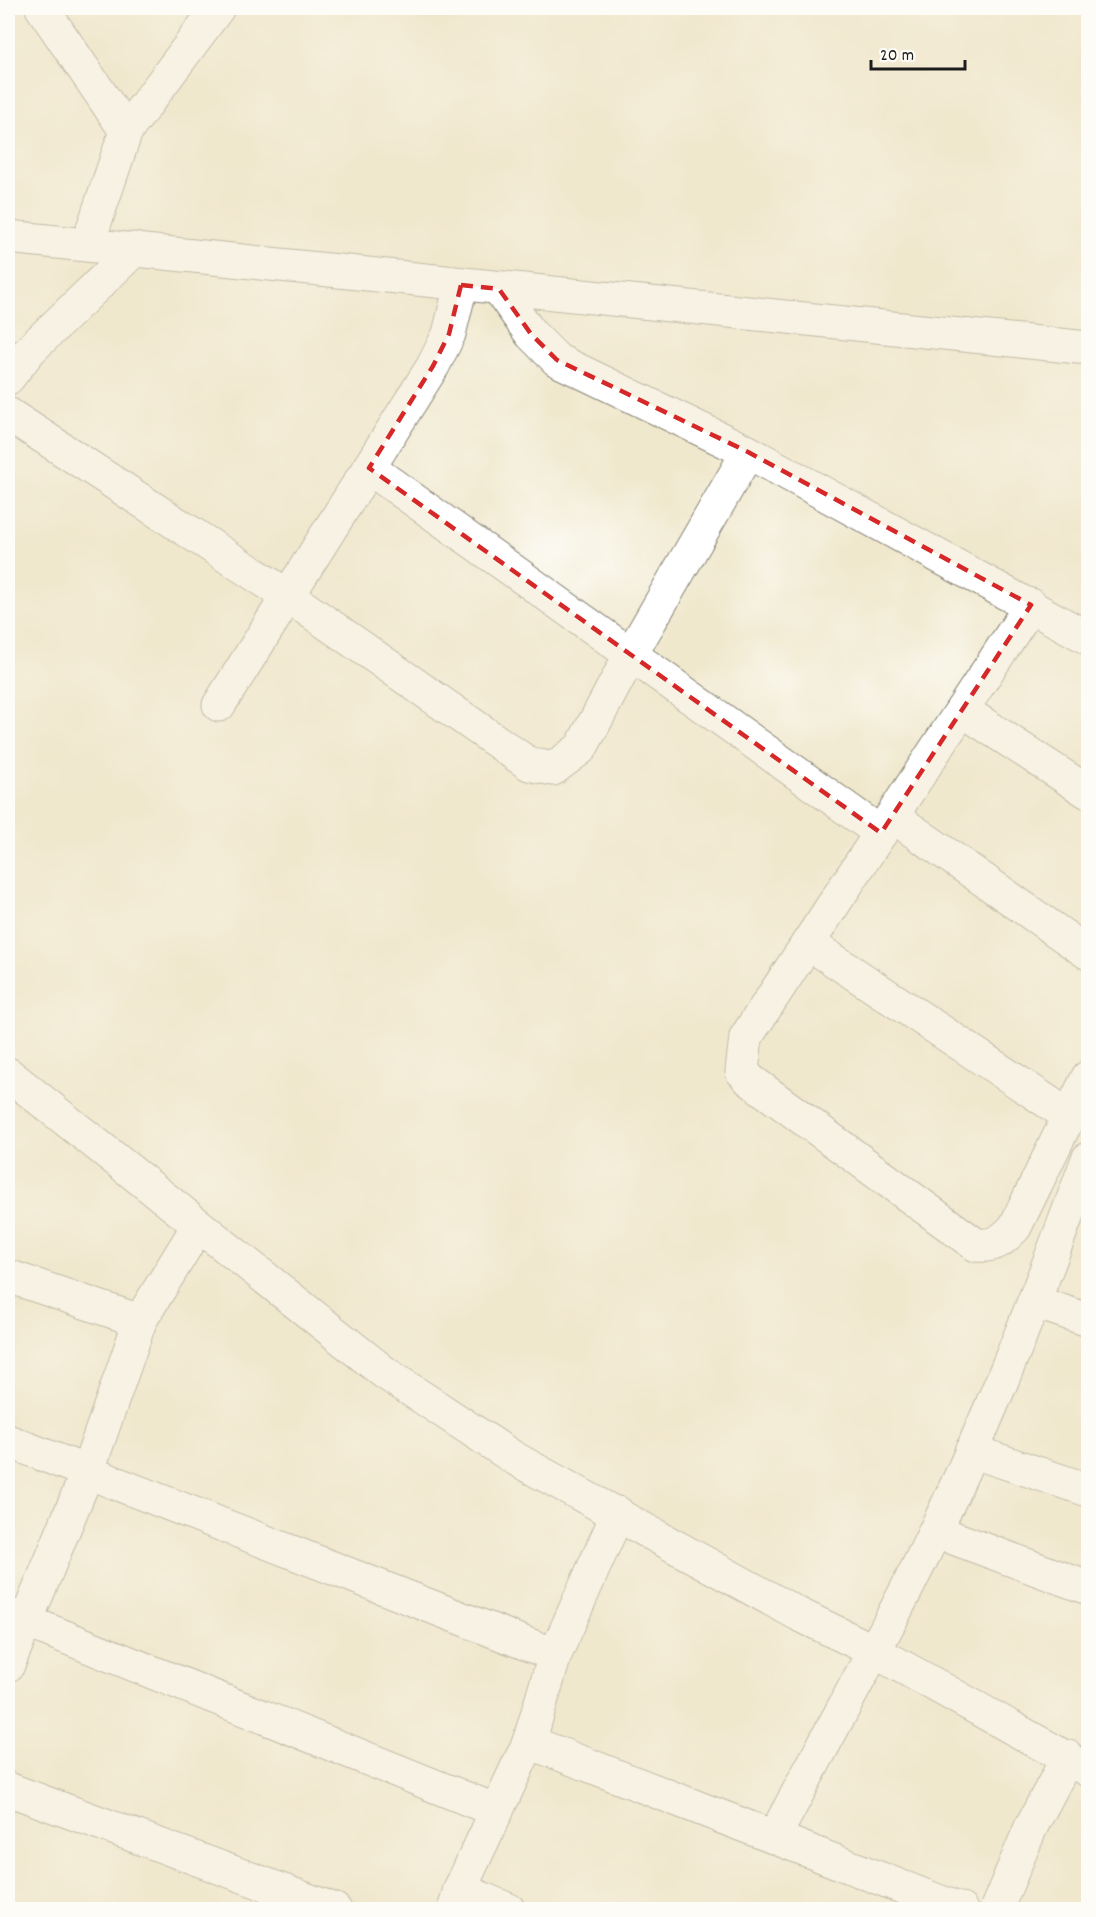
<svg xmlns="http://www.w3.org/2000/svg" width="1096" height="1917" viewBox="0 0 1096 1917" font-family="Dekko,sans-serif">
  <rect width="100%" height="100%" fill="#fdfcf7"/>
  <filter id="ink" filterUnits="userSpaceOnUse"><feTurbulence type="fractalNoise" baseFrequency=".0167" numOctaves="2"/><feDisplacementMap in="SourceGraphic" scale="12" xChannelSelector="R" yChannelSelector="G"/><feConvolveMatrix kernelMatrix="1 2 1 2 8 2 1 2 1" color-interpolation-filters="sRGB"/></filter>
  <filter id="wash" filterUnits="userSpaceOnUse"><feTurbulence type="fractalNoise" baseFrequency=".008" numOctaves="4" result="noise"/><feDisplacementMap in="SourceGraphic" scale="24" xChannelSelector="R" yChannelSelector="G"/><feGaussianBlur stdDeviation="1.35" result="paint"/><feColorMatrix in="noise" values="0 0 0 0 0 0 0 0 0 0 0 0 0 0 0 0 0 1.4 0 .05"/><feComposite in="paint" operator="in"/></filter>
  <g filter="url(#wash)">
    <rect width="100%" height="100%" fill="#f0e8cd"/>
  </g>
  <g filter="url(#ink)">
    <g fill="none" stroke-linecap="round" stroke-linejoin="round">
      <defs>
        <g id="minor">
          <polyline points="42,8 126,131 88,243"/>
          <polyline points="126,131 218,8"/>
          <polyline points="8,237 1088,348"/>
          <polyline points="499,289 531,334 557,360 748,452 1088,638"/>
          <polyline points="8,378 30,350 135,249"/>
          <polyline points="8,414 288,596 529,764 553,769 581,748 631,654 748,452"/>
          <polyline points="369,468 881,833"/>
          <path d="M 1031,605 L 746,1037 L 742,1071 L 750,1080 L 976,1245 C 995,1247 1003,1240 1015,1227 L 1088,1077"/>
          <polyline points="219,705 433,366 449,334 461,285"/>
          <polyline points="962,710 1088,792"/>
          <polyline points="892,816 1088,953"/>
          <polyline points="808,943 1069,1116"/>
          <path d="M 8,1074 L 385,1373 L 514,1458 L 798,1614 L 874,1651 C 960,1494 1026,1327 1088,1159"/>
          <polyline points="8,1276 140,1321"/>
          <polyline points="1035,1302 1088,1320"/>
          <polyline points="8,1441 555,1655"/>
          <polyline points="971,1451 1088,1490"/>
          <polyline points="935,1531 1088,1588"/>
          <polyline points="8,1614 497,1811"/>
          <polyline points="8,1665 87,1473 140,1321 198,1226"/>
          <polyline points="529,1742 961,1910"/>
          <polyline points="8,1789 335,1910"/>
          <polyline points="774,1837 874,1651 1088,1770"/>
          <polyline points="460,1889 509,1910"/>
          <polyline points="454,1910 460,1889 529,1742 555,1655 618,1513"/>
          <polyline points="996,1910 1031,1827 1068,1757"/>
        </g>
      </defs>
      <!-- minor casing -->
      <use href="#minor" stroke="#868274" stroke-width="35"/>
      <!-- minor -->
      <use href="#minor" stroke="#fff" stroke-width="33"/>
    </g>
  </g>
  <!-- marked area -->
  <path d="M0 0H1096V1917H0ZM 461,285 L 499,289 L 531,334 L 557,360 L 748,452 L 1031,605 L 881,833 L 369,468 L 433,366 L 449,334 Z" fill="#f0e8cd" fill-opacity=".55" fill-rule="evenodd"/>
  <path fill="none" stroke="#d62828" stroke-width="4.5" stroke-dasharray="12 8" stroke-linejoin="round" d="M 461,285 L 499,289 L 531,334 L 557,360 L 748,452 L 1031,605 L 881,833 L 369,468 L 433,366 L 449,334 Z"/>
  <!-- margin -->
  <rect width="1096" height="1917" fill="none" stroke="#fdfcf7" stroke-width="30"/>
  <!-- scale -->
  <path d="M871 60v9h94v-9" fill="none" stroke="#1c1c1c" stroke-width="3"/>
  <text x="880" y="60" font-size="18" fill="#1c1c1c" stroke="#fdfcf7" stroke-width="4.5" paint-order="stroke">20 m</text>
</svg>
